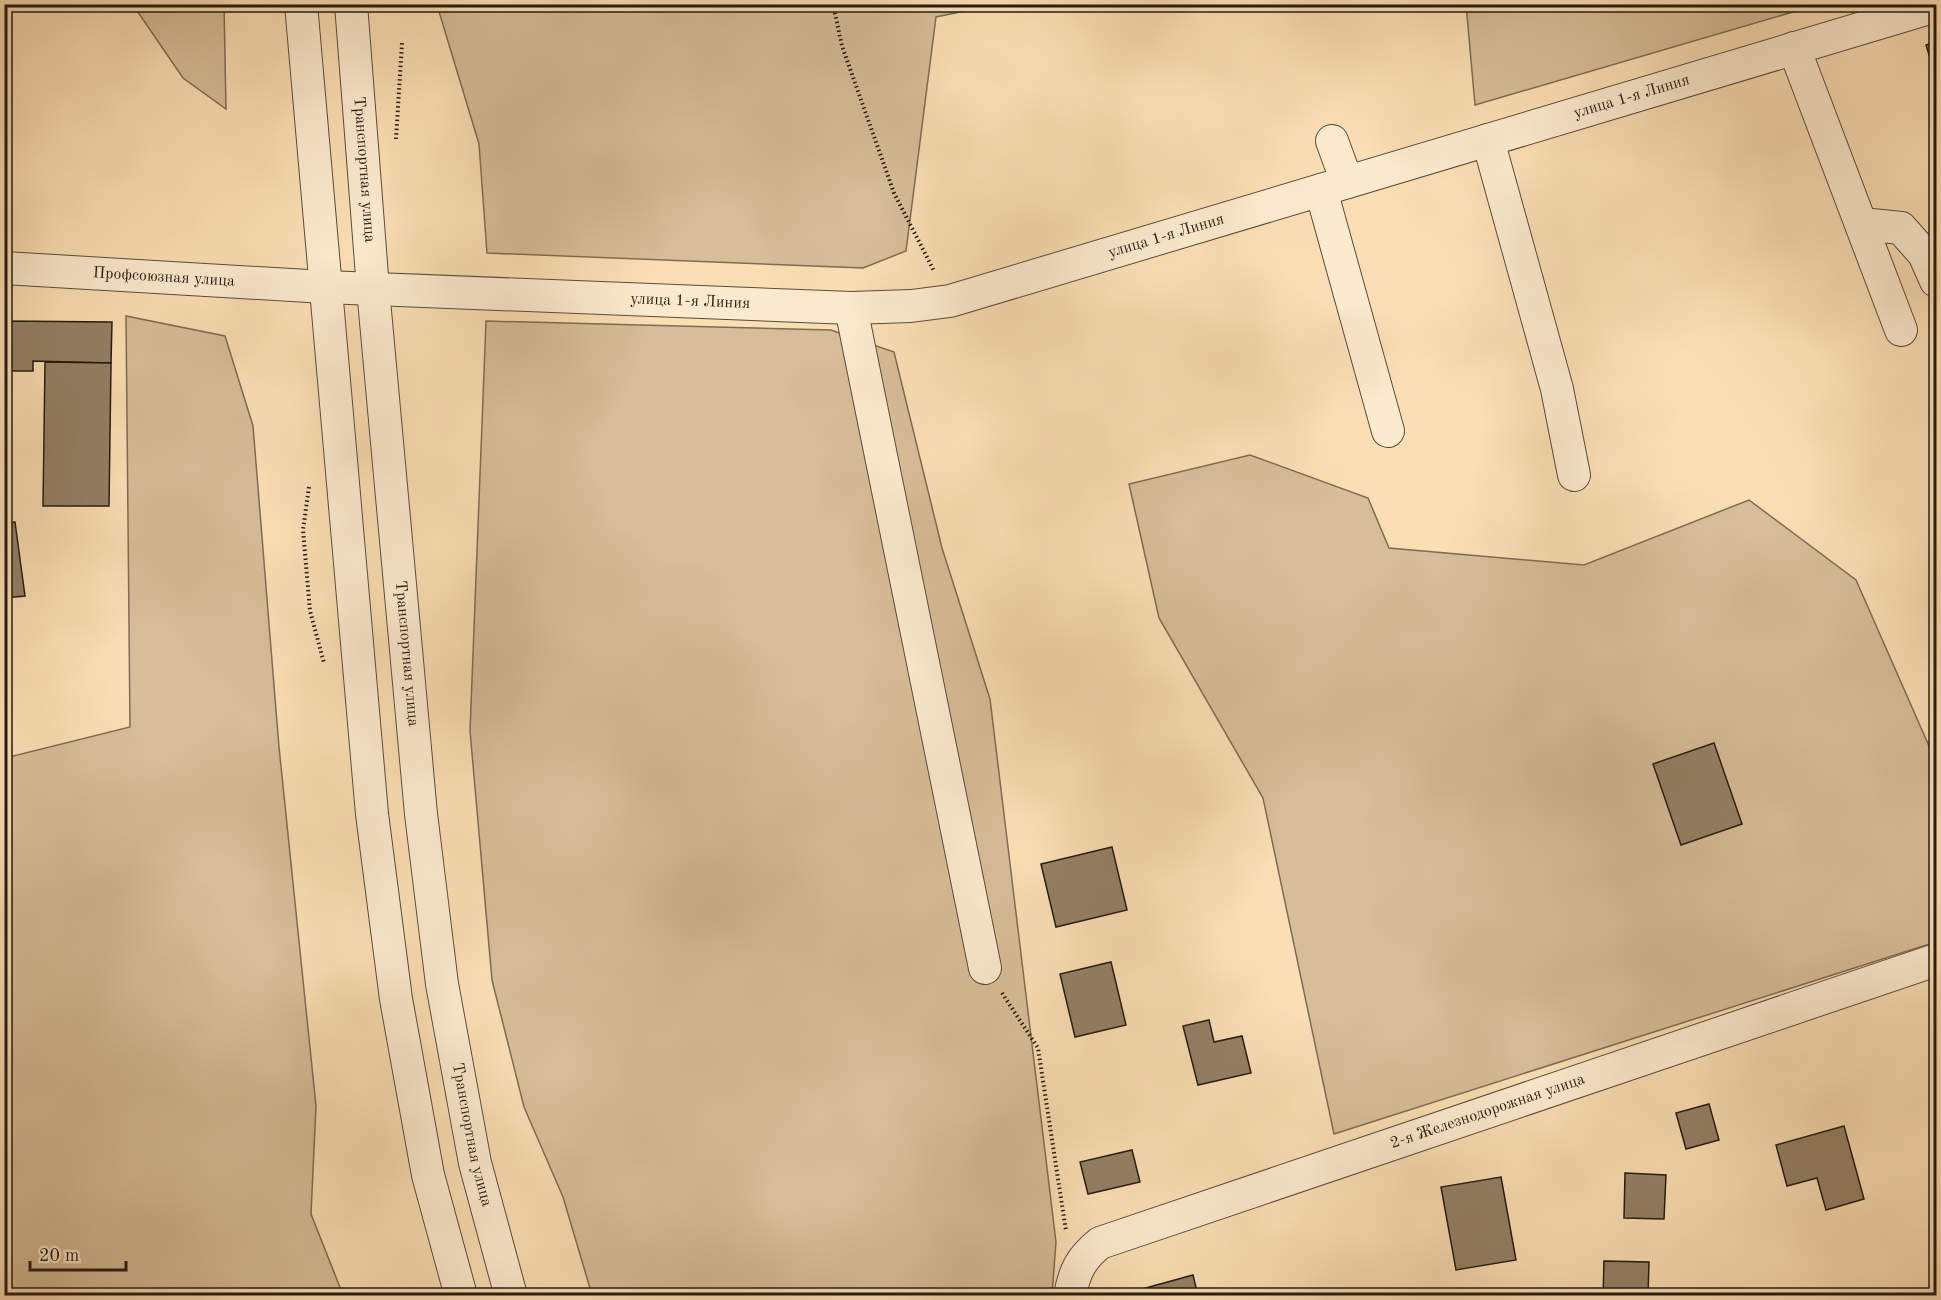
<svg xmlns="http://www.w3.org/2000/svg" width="1941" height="1300" viewBox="0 0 1941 1300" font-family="'Old Standard TT',serif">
  <rect width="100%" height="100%" fill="#fbdeb4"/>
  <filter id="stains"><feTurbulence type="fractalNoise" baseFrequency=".00333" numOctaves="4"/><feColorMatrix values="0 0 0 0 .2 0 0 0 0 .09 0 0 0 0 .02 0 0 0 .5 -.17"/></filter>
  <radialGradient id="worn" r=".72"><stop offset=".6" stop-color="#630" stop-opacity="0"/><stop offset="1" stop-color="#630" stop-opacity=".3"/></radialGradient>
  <!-- green -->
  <g fill="#d7bd98" stroke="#7e6c54" stroke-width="1.5">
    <polygon points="1466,4 1817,4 1817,5 1475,105"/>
    <polygon points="133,5 224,5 226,109 183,78"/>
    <polygon points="437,5 437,4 994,5 936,17 906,251 863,268 487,253 479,144"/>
    <polygon points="126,316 225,336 253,426 279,747 316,1106 311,1214 343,1295 5,1295 5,758 130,727"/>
    <polygon points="486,321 831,330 894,352 942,548 990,699 1056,1242 1052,1295 592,1295 563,1197 524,1107 492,980 470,731"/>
    <polygon points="1250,455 1368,498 1389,548 1584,565 1749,500 1856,580 1936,762 1936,942 1334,1134 1263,798 1159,618 1129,484"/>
  </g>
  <!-- building -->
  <g fill="#948066" stroke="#251b11" stroke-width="1.5">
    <polygon points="1936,42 1936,78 1926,45"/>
    <polygon points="4,321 112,322 111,363 33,361 33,371 4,371"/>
    <polygon points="45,362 111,363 109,506 43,506"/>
    <polygon points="15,522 25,596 4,598 4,523"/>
    <polygon points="1714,743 1742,824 1681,845 1653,764"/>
    <polygon points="1112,847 1127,910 1056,927 1041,864"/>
    <polygon points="1111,962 1126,1025 1075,1037 1060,974"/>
    <polygon points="1209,1020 1214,1042 1242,1036 1251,1073 1198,1085 1183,1026"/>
    <polygon points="1709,1104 1719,1140 1686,1149 1676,1113"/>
    <polygon points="1844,1126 1864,1199 1826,1210 1817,1178 1787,1186 1776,1145"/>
    <polygon points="1132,1150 1140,1182 1088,1194 1080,1162"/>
    <polygon points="1625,1173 1666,1175 1664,1219 1624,1218"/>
    <polygon points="1501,1177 1516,1260 1456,1270 1441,1187"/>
    <polygon points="1604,1261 1649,1262 1648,1296 1603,1296"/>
    <polygon points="1193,1275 1198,1296 1125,1296 1124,1294"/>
  </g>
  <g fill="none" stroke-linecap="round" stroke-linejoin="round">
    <defs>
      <g id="minor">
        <polyline points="301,4 372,814 396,999 428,1175 461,1296"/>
        <path id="s1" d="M 351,4 L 373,289 L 421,814 L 442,984 L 475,1163 L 511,1296"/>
        <polyline points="1794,48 1901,330"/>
        <polyline points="1488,140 1557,389 1574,475"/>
        <polyline points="1332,141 1347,182"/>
        <polyline points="1321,190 1388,431"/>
        <polyline points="1862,224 1901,228 1924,254 1936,281"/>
        <path id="s2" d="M 4,268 L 325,287 L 851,308 L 911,306 L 950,301 L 1936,6"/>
        <polyline points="851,308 985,968"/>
        <path id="s3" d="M 1070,1296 C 1074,1272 1081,1258 1100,1243 L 1936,960"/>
      </g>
    </defs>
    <!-- minor casing -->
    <use href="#minor" stroke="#5a4c3a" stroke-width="34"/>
    <!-- path -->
    <g stroke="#251b11" stroke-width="4" stroke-dasharray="1.5 3" stroke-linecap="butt">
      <polyline points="833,4 842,46 894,193 934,271"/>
      <polyline points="396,139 402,43"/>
      <polyline points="309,487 303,530 310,611 324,663"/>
      <polyline points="1002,993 1038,1048 1066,1231"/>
    </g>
    <!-- minor -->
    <use href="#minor" stroke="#fceace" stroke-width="32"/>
  </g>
  <g text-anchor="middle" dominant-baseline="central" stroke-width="5" stroke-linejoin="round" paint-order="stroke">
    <!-- street labels -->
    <g font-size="16" fill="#251b11" stroke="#fceace">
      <text stroke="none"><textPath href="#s2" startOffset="1659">улица 1-я Линия</textPath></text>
      <text stroke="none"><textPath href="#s1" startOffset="166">Транспортная улица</textPath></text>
      <text stroke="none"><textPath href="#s2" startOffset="1173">улица 1-я Линия</textPath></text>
      <text stroke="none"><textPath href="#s2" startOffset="160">Профсоюзная улица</textPath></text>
      <text stroke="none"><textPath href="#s2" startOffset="687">улица 1-я Линия</textPath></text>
      <text stroke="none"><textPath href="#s1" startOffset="652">Транспортная улица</textPath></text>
      <text stroke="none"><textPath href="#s3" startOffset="472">2-я Железнодорожная улица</textPath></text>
      <text stroke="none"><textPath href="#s1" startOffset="1138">Транспортная улица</textPath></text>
    </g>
  </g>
  <!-- margin -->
  <rect width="1941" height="1300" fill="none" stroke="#fbdeb4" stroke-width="24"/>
  <rect x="6" y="6" width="1929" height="1288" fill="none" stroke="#251b11" stroke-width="3"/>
  <rect x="12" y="12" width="1917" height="1276" fill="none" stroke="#251b11" stroke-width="1.5"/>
  <!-- scale -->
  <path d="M30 1261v9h96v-9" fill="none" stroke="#251b11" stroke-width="3"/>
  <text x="39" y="1261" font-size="18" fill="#251b11" stroke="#fceace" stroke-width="4.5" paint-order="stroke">20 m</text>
  <rect width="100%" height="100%" filter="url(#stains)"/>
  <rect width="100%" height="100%" fill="url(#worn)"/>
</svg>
